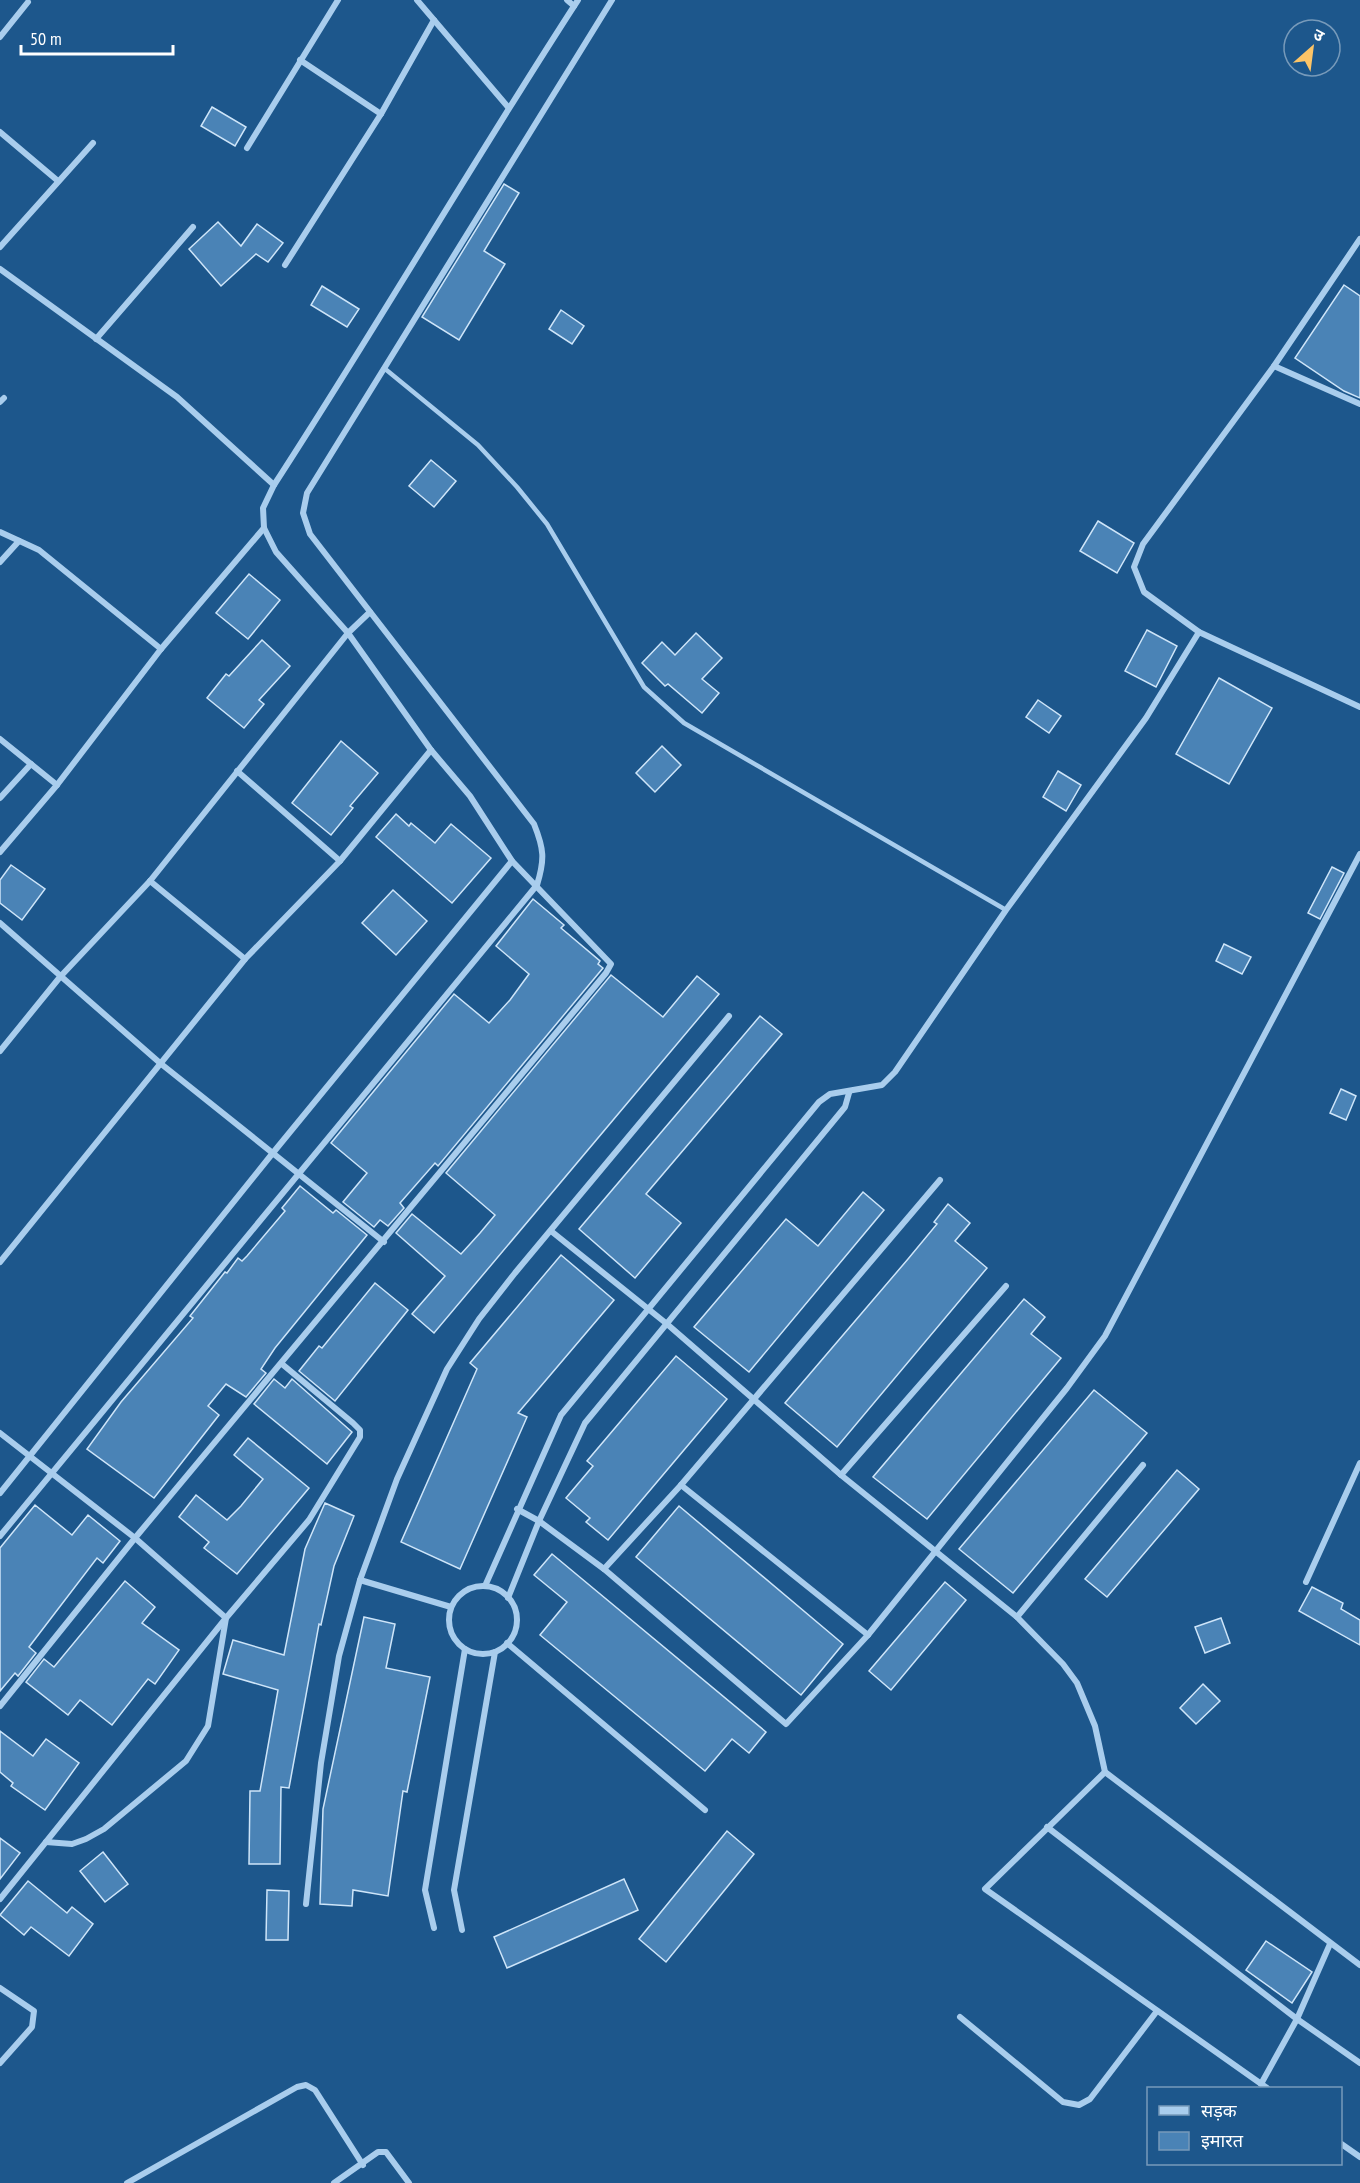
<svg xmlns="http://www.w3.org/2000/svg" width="1360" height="2183" viewBox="0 0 1360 2183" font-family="'PT Sans Narrow','Noto Sans Devanagari',sans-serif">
  <rect width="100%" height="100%" fill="#1d578c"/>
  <!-- building -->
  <g fill="#4a83b6" stroke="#cee5f9" stroke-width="1.5">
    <polygon points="212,107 246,127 235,146 201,126"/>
    <polygon points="504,184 519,193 484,251 505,264 459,340 422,317"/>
    <polygon points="218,222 241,246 257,224 283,243 268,262 256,254 221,286 189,249"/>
    <polygon points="1344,285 1360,296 1360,398 1344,391 1295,358"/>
    <polygon points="322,286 359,309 347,327 311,305"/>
    <polygon points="561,310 584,326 572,344 549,329"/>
    <polygon points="431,460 456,481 434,507 409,486"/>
    <polygon points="1098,521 1134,543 1117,573 1080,551"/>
    <polygon points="249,574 280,600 248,639 216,613"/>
    <polygon points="1147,630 1177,646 1156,687 1125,671"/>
    <polygon points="696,633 722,658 702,679 719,693 702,713 668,684 665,686 642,663 662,642 675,655"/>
    <polygon points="262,640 290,666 259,700 264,704 244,728 207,698 226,674 229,676"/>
    <polygon points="1219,678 1272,708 1229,784 1176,754"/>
    <polygon points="1038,700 1061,716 1049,733 1026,717"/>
    <polygon points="341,741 378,773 350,806 353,808 331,835 292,803"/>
    <polygon points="662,746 681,765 655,792 636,773"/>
    <polygon points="1058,771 1081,785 1066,811 1043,797"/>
    <polygon points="396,814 409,826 411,823 435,843 451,824 491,858 452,903 376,837"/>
    <polygon points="11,865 45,889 22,920 0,903 0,880"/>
    <polygon points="1332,867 1344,873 1320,919 1308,913"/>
    <polygon points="393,890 427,921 396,955 362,923"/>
    <polygon points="533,899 564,925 561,928 600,961 598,964 603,968 438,1166 435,1163 400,1203 404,1208 388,1226 380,1220 374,1227 343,1202 367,1173 331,1143 454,994 489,1023 510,1000 529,974 496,946"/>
    <polygon points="1224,944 1251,957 1242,974 1216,961"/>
    <polygon points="611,975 663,1017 697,976 719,994 434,1333 412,1314 445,1276 396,1233 412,1214 461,1254 480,1233 495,1215 446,1173"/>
    <polygon points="760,1016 782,1034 646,1194 681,1223 635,1278 579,1229"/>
    <polygon points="1341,1089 1356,1096 1346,1120 1330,1113"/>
    <polygon points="300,1186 333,1213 336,1210 367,1235 275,1348 261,1369 266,1373 246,1397 226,1384 208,1406 219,1415 154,1498 87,1449 121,1402 193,1318 190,1316 225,1272 227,1273 238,1258 242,1261 247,1256 285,1211 282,1208"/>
    <polygon points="863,1192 884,1210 749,1372 694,1327 786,1219 818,1246"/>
    <polygon points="948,1204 970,1223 955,1241 987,1268 837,1447 785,1403 908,1259 937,1224 934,1222"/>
    <polygon points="561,1255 614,1300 518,1413 527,1417 460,1569 401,1542 477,1369 470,1363"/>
    <polygon points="375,1283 408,1310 335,1401 299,1371 319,1346 322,1348"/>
    <polygon points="1024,1299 1045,1317 1031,1334 1061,1358 927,1519 873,1477"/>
    <polygon points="676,1356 727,1399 608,1540 586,1522 590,1518 566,1498 593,1466 587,1461"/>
    <polygon points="274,1379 285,1388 292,1379 352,1432 327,1464 254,1404"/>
    <polygon points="1094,1390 1147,1433 1013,1593 959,1549"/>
    <polygon points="248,1438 309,1488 237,1574 204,1548 209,1542 179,1517 196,1495 227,1520 241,1506 263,1479 234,1455"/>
    <polygon points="1177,1470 1199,1489 1107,1597 1085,1579"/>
    <polygon points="325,1503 354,1516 334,1566 321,1625 319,1624 289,1788 281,1787 280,1864 249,1864 250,1791 260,1791 278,1690 223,1674 233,1640 284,1655 305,1549"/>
    <polygon points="35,1505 72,1535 88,1515 120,1541 103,1563 97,1558 29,1647 36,1653 18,1676 15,1673 0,1691 0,1548"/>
    <polygon points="679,1506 843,1644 801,1695 636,1557"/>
    <polygon points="552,1554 766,1732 749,1753 732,1739 705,1771 540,1635 567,1602 534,1575"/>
    <polygon points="125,1581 155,1607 142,1623 179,1650 155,1684 148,1679 112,1725 80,1700 68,1715 26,1682 44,1659 54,1667"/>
    <polygon points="945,1582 966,1600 891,1690 869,1671"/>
    <polygon points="1312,1587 1343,1603 1341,1609 1360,1620 1360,1645 1299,1611"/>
    <polygon points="364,1617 395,1624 386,1668 430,1677 407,1792 403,1791 388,1896 353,1890 352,1906 320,1904 323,1809"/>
    <polygon points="1221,1618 1230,1643 1205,1653 1195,1627"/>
    <polygon points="1203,1684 1220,1701 1196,1724 1180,1708"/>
    <polygon points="0,1731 33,1756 46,1739 79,1763 45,1810 11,1786 13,1783 0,1772"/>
    <polygon points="727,1831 754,1854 666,1962 639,1939"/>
    <polygon points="0,1838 20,1853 0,1879"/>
    <polygon points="103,1852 128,1884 105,1902 80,1871"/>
    <polygon points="624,1879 638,1910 507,1968 494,1937"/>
    <polygon points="28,1881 67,1913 72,1907 93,1924 69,1956 31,1927 24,1935 0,1915"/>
    <polygon points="267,1890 289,1891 288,1940 266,1940"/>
    <polygon points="1266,1941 1312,1972 1292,2003 1246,1970"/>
  </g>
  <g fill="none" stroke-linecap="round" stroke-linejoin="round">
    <!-- lane -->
    <polyline stroke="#a9cded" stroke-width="4.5" points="384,368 478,445 517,487 547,524 644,687 684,723 1006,910"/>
    <!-- street -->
    <g stroke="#a9cded" stroke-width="6">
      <polyline points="417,0 508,107"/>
      <polyline points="567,0 574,6"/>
      <polyline points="0,37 28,2"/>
      <polyline points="300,60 381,114"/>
      <polyline points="0,132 58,181"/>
      <polyline points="247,148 338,0"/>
      <polyline points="1360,239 1274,366 1143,544 1134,567 1144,592 1199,632 1360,707"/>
      <polyline points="0,247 93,143"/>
      <polyline points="285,265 381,114 434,20"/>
      <polyline points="0,269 177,397 274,485"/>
      <polyline points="96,339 193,227"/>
      <polyline points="1274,366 1360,404"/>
      <polyline points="0,402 4,398"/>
      <polyline points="0,532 39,550 161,649"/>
      <polyline points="0,562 19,541"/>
      <polyline points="0,739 57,785"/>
      <polyline points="237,771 340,861"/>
      <polyline points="0,798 31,764"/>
      <polyline points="0,852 57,785 161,649 264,528"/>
      <polyline points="150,881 245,959"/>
      <polyline points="0,923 160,1063 384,1242"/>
      <polyline points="0,1051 60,977 150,881 348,633 370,612"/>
      <polyline points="551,1231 667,1324 841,1475 1017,1617 1063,1664 1077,1683 1095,1726 1105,1772 1360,1965"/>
      <polyline points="0,1262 245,959 340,861 431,750"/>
      <polyline points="0,1433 135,1538 226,1618 0,1899"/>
      <polyline points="841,1475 1006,1286"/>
      <polyline points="681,1485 868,1635"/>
      <polyline points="0,1493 272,1154 512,861"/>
      <polyline points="517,1509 539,1521 604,1569 786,1724 868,1635 1067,1388 1105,1336 1360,854"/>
      <path d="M 0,1536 L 537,885 C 545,859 544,849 534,824 L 310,534 L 303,513 L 307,493 L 612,0"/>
      <polyline points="604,1569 681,1485 940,1180"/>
      <polyline points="360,1580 451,1607"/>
      <polyline points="1306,1582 1360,1463"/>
      <polyline points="485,1586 561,1415 819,1102 830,1094 882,1085 895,1072 1006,910 1146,718 1199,632"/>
      <circle cx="483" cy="1620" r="34"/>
      <polyline points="508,1598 539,1521 585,1423 845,1107 849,1093"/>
      <polyline points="1017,1617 1143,1465"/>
      <polyline points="507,1643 705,1810"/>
      <path d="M 0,1706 L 135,1538 L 606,973 L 611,964 L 512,861 L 470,796 L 431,750 L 348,633 L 276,552 L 264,528 L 263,508 L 274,485 C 378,325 474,160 578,0"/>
      <polyline points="1105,1772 985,1889 1267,2088"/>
      <polyline points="1047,1827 1297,2019 1360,2063"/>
      <polyline points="46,1842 72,1844 86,1839 104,1829 186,1761 208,1726 226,1618 309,1520 360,1437 360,1430 353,1423 282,1364"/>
      <polyline points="306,1904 321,1763 339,1656 360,1580 397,1479 447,1369 479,1319 515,1273 729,1016"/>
      <polyline points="434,1928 425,1890 465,1649"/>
      <polyline points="462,1930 454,1890 495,1652"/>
      <polyline points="0,1988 34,2011 32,2027 0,2063"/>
      <polyline points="960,2017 1063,2102 1079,2105 1090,2099 1157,2011"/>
      <polyline points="1261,2084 1297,2019 1330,1944"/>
      <polyline points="1340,2143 1360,2157"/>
      <polyline points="127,2183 297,2087 306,2085 315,2090 363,2165"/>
      <polyline points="334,2183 378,2152 386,2152 409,2183"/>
    </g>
  </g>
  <!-- legend -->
  <rect x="1147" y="2087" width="195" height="78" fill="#1d578c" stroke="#779aba" stroke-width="1.5"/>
  <rect x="1159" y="2106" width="30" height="9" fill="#a9cded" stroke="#779aba" stroke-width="1.5"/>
  <text x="1201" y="2117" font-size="18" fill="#ffffff">सड़क</text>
  <rect x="1159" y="2132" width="30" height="18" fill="#4a83b6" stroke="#779aba" stroke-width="1.5"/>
  <text x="1201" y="2147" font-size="18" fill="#ffffff">इमारत</text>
  <!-- north arrow -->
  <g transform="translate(1312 48) rotate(28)"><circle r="28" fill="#1d578c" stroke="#779aba" stroke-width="1.5"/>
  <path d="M0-4.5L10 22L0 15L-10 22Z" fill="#fcc467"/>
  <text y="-9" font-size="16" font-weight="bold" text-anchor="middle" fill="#ffffff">उ</text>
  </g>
  <!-- scale -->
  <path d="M21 45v9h152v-9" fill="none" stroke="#ffffff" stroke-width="3"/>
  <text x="30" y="45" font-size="18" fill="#ffffff" stroke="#1d578c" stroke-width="4.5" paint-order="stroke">50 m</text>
</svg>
